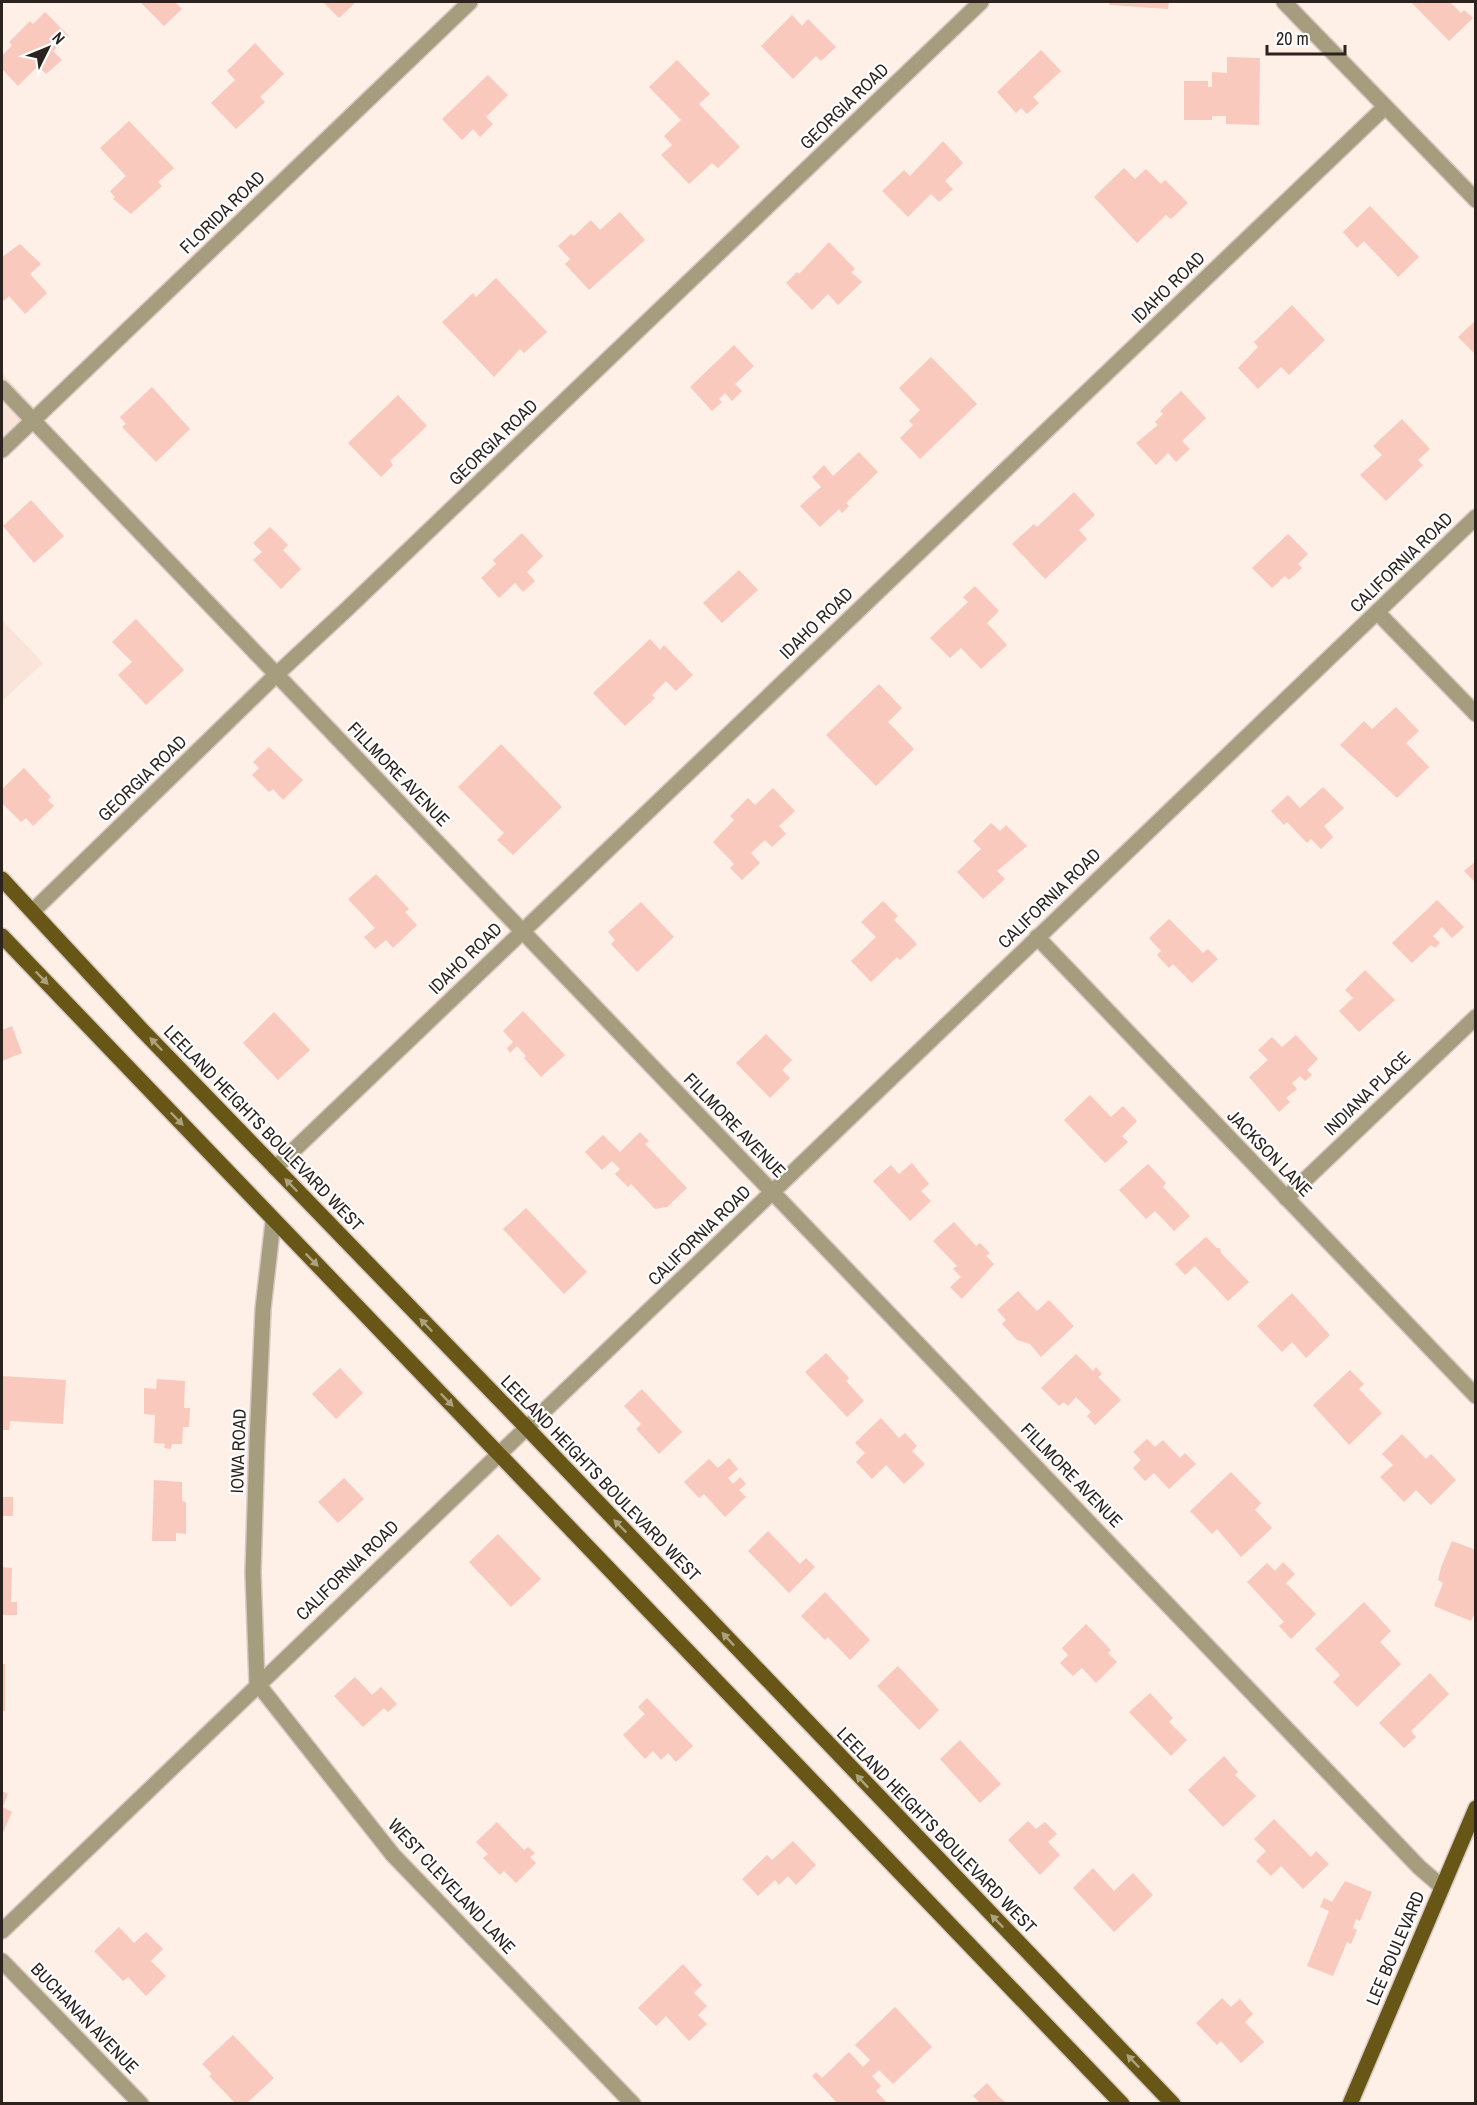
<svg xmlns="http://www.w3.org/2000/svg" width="1477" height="2105" viewBox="0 0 1477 2105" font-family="'Archivo Narrow',sans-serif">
  <rect width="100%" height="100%" fill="#feefe7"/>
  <!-- commercial -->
  <g fill="#fae3d8">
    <polygon points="2,373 43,417 2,456"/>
    <polygon points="2,620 43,663 2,701"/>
  </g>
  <!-- building -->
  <g fill="#fac9bd">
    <polygon points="140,2 175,2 182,9 164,26"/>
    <polygon points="323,2 356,2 339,18"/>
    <polygon points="1110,2 1169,2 1168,9 1109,5"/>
    <polygon points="1411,2 1450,2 1461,13 1464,10 1473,18 1449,41"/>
    <polygon points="45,12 69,36 53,51 62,60 46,74 38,66 18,86 2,69 2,56 12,45 9,42 30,21 33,24"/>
    <polygon points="792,15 802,26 808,19 836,47 821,61 816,56 793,79 761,46"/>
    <polygon points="255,43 284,74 260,97 265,102 236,129 211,103 235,80 227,71"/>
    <polygon points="1041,50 1061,71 1033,97 1039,103 1027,114 1021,108 1016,113 997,92"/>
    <polygon points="1227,57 1260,58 1259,125 1226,124 1226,116 1212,116 1212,120 1184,120 1184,81 1208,81 1208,87 1212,87 1212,72 1227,73"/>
    <polygon points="677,60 710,94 699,104 740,147 718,168 712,163 689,184 661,155 672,145 664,136 681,120 649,87"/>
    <polygon points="488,75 508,95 486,117 493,124 480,137 473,129 462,140 442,119"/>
    <polygon points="129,121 174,168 158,182 162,186 131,214 113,199 115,197 110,191 126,176 100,148"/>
    <polygon points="943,141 963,163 945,181 953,189 939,202 931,194 908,217 882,191 904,170 910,176"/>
    <polygon points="1124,168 1135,179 1146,169 1161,184 1165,180 1188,203 1171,219 1166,215 1137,243 1094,197"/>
    <polygon points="1370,206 1419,257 1398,277 1364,241 1357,248 1343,232"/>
    <polygon points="620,212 645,240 589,290 565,264 570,259 558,246 571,234 574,236 591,220 600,230"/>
    <polygon points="829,242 855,269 851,272 862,282 838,305 828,294 812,310 786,283 797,272 799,274"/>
    <polygon points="20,244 41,264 30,274 47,293 25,314 9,296 4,301 2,298 2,257"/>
    <polygon points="496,278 547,332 524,353 520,349 494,377 442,322 473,293 476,297"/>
    <polygon points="1292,305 1325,340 1289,375 1281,367 1258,389 1238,368 1258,347 1254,342"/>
    <polygon points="1476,320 1476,355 1458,337"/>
    <polygon points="734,345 754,366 735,384 742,391 732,401 725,393 719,399 722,402 712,411 690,387"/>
    <polygon points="931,357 977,404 920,459 900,438 913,425 909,421 920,410 899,388"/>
    <polygon points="152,387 190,429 156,462 122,427 126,424 120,417"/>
    <polygon points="1181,391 1206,418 1182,441 1190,449 1176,462 1168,453 1156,465 1136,443 1158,425 1155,422 1163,414 1160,411"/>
    <polygon points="398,395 427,426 390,461 393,465 381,477 348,443"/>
    <polygon points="1402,419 1430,449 1418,460 1423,465 1386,501 1360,475 1382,455 1373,446"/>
    <polygon points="859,452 878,472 846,503 849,506 842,513 839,509 820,527 800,506 821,487 812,477 824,465 833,476"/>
    <polygon points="1074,492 1095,515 1079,530 1087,539 1045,579 1012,544 1034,524 1037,527"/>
    <polygon points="31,500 64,536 34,563 3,526"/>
    <polygon points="270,527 288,545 283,550 301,569 281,589 253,560 262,552 253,543"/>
    <polygon points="522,533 543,556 527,572 535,581 523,592 515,583 499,598 481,578 496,564 493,560"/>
    <polygon points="1288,534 1308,554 1298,564 1302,568 1289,580 1285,576 1272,588 1252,568"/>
    <polygon points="739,570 758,590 722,623 703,603"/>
    <polygon points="975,586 999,611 987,623 1007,645 981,669 961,648 950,658 930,638 968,602 963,597"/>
    <polygon points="136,619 184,670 146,705 118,675 132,662 112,642"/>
    <polygon points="650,639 660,650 664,645 693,675 676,691 666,681 652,695 655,698 625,726 593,693"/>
    <polygon points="879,684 902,708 888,722 914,749 876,786 826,735"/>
    <polygon points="1396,707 1419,731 1406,743 1429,767 1397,798 1340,745 1364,721 1372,729"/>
    <polygon points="501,744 562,807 513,855 497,840 504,833 458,787"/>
    <polygon points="269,747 303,780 283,800 273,789 269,792 252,775 259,768 253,762"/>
    <polygon points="24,768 51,797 48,800 54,806 33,826 26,818 21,822 2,803 2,789"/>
    <polygon points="1323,787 1344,808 1324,826 1333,837 1321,849 1311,839 1307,843 1287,822 1284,825 1271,811 1288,795 1300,808"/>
    <polygon points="773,788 795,811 779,826 786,834 772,847 765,840 751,853 760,863 742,880 730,868 734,864 713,842 734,820 730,816 748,798 755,805"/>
    <polygon points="991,823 1000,831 1006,825 1027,846 997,871 1005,879 983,899 957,872 981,849 973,841"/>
    <polygon points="1476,861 1476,883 1464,871"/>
    <polygon points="376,874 409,909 405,912 417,925 393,948 386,940 375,949 364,937 375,928 348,899"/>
    <polygon points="1437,900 1464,927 1452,938 1442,927 1433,936 1440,943 1435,948 1431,945 1412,963 1392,943"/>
    <polygon points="883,901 898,916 894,920 917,944 900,960 897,957 871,982 851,961 876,937 861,922"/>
    <polygon points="641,902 674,937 637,972 611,944 615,940 608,932"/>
    <polygon points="1169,919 1203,953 1208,949 1218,959 1192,983 1173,964 1169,968 1157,955 1161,951 1149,938"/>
    <polygon points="1365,970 1395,1000 1359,1032 1339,1011 1353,998 1345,990"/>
    <polygon points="523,1011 565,1055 541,1077 524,1058 526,1056 517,1046 510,1053 507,1048 513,1042 503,1031"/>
    <polygon points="274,1012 310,1050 278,1080 243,1043"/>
    <polygon points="12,1026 22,1053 2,1061 2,1030"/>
    <polygon points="766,1034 792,1060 782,1070 790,1078 770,1098 736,1063"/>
    <polygon points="1296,1035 1318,1059 1307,1070 1312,1075 1305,1081 1300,1076 1292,1083 1297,1089 1286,1098 1290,1102 1279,1112 1249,1077 1268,1060 1258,1050 1272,1037 1282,1047"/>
    <polygon points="1090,1095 1111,1117 1123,1106 1137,1121 1122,1136 1128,1142 1105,1163 1064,1120"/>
    <polygon points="640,1132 649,1141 645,1144 687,1188 667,1207 655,1209 631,1184 628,1187 615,1174 620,1169 612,1161 602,1170 585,1152 603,1135 620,1152"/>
    <polygon points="912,1163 929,1184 921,1191 931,1201 910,1221 873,1181 891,1165 899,1174"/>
    <polygon points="1148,1164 1166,1183 1163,1187 1190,1216 1174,1231 1155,1211 1146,1219 1119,1190"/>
    <polygon points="526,1208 587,1272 564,1294 503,1229"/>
    <polygon points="954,1222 976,1246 980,1243 990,1253 986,1256 994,1264 962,1299 950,1287 961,1277 953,1269 957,1266 933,1241"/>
    <polygon points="1206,1237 1217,1248 1220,1248 1221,1253 1249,1282 1228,1301 1195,1266 1185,1275 1175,1264"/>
    <polygon points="1018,1291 1037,1311 1049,1300 1074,1326 1041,1357 1030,1344 1017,1340 1002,1324 1006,1320 997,1310"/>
    <polygon points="1292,1293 1330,1335 1306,1358 1292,1342 1282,1352 1257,1326"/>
    <polygon points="826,1353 849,1378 846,1381 864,1401 847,1417 805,1372"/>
    <polygon points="1076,1354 1093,1371 1096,1367 1102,1374 1098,1377 1121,1400 1095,1425 1087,1416 1091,1412 1076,1397 1068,1406 1064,1402 1059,1406 1041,1388"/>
    <polygon points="340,1368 363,1393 336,1419 312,1394"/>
    <polygon points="1350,1370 1364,1384 1359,1389 1382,1413 1349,1445 1313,1405"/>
    <polygon points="2,1376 66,1380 63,1424 10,1421 9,1430 2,1430"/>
    <polygon points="157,1379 185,1381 184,1408 190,1408 189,1427 183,1427 182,1444 172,1444 171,1449 164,1448 165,1444 154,1443 155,1415 144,1414 144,1388 156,1389"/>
    <polygon points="642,1389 682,1432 659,1454 636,1429 641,1424 624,1406"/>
    <polygon points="881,1418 899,1438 905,1433 917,1446 912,1451 925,1464 904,1484 886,1465 872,1479 856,1462 865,1453 855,1443"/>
    <polygon points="1402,1434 1426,1459 1431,1454 1456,1480 1431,1505 1416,1490 1404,1502 1380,1477 1393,1465 1382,1454"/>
    <polygon points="1147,1439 1155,1447 1163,1440 1180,1458 1185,1453 1196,1464 1169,1489 1154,1473 1145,1481 1133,1468 1141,1460 1133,1452"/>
    <polygon points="729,1458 738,1469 728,1478 733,1484 740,1477 746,1484 739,1490 746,1497 725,1517 704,1494 699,1498 684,1482 709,1459 718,1468"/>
    <polygon points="1231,1472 1261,1503 1255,1510 1272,1528 1241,1557 1217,1529 1212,1534 1190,1511"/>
    <polygon points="344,1478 364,1499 338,1523 318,1502"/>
    <polygon points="154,1480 182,1482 182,1501 186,1502 186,1534 176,1533 176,1541 152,1541"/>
    <rect x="2" y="1497" width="11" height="19"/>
    <polygon points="768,1531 800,1564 806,1558 815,1567 789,1593 748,1551"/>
    <polygon points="498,1534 541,1579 511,1607 469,1562"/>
    <polygon points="1452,1541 1476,1550 1476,1610 1471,1621 1434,1606 1443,1583 1438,1580 1441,1567"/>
    <polygon points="1283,1562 1295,1574 1286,1583 1316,1614 1291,1639 1279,1626 1284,1622 1247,1582 1267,1563 1275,1571"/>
    <polygon points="2,1567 12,1568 11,1602 17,1602 17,1615 2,1615"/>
    <polygon points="825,1592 870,1640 850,1660 828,1637 825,1640 801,1616"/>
    <polygon points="1364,1602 1391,1631 1380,1642 1401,1664 1357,1707 1333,1682 1340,1675 1315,1649"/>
    <polygon points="1086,1624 1111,1650 1108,1653 1117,1662 1096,1683 1082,1668 1073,1676 1060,1663 1068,1655 1062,1648"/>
    <rect x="2" y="1664" width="3" height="47"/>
    <polygon points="898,1666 939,1710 919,1730 877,1686"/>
    <polygon points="1430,1673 1449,1694 1411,1731 1416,1737 1404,1748 1379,1723"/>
    <polygon points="355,1677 372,1695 381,1687 397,1704 388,1712 384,1708 363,1727 334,1696"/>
    <polygon points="1150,1693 1173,1718 1169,1722 1187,1740 1171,1756 1129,1712"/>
    <polygon points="647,1698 693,1746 676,1762 668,1753 661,1760 653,1751 645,1759 623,1735 645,1714 638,1707"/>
    <polygon points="960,1740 1001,1784 980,1803 940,1759"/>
    <polygon points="1224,1756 1238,1772 1235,1775 1256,1796 1223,1827 1188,1790"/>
    <polygon points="2,1791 8,1794 3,1807 12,1812 2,1835"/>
    <polygon points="1274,1819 1311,1857 1316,1851 1329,1864 1303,1889 1281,1866 1271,1876 1256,1861 1266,1851 1254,1839"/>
    <polygon points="1028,1821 1036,1829 1045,1822 1057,1834 1048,1842 1060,1855 1040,1875 1008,1840"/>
    <polygon points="497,1822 524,1850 528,1847 535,1853 530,1857 536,1863 516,1883 504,1871 500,1875 483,1858 488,1854 476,1842"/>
    <polygon points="793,1841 816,1865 796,1885 788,1876 779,1885 775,1880 758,1896 742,1879 767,1855 772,1860"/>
    <polygon points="1093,1868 1114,1891 1133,1873 1153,1895 1114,1932 1073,1888"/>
    <polygon points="1345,1881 1372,1892 1360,1921 1356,1919 1353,1928 1357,1930 1351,1944 1347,1942 1333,1976 1307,1966 1329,1911 1320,1907 1324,1898 1332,1902"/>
    <polygon points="119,1927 134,1943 146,1932 163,1949 151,1961 166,1976 146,1996 128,1977 123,1981 94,1951"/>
    <polygon points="683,1964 702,1985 694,1993 707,2006 698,2015 707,2024 689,2041 666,2016 656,2026 638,2008"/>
    <polygon points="1222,1998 1231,2007 1240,1999 1253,2014 1245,2022 1264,2042 1241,2063 1221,2041 1217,2045 1196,2023"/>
    <polygon points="895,2007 932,2047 893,2084 879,2070 872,2076 881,2086 876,2091 888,2104 838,2104 812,2076 816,2072 822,2078 849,2052 863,2067 870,2060 855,2045"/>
    <polygon points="233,2035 274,2078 246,2104 236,2104 209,2076 212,2074 202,2064"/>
    <polygon points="987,2083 998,2096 1007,2104 981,2104 973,2096"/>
  </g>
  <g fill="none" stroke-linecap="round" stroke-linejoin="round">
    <defs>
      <g id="minor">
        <polyline points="1284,2 1476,200"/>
        <polyline points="2,388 1419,1867 1442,1887"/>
        <polyline points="2,450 470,2"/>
        <polyline points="1377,612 1476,714"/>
        <polyline points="33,911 277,674 346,610 981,2"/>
        <polyline points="1037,937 1476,1396"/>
        <polyline points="275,1168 1385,107"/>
        <polyline points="1286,1198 1476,1017"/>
        <polyline points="273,1222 263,1309 257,1442 253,1573 257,1683 393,1855 633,2104"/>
        <polyline points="2,1931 1476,517"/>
        <polyline points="2,1961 141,2104"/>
      </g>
      <g id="major">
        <polyline points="2,879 142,1030 526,1427 1173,2104"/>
        <polyline points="2,936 1122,2104"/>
        <polyline points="1350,2104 1476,1808"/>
      </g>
    </defs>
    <!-- minor casing -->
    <use href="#minor" stroke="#d8cac3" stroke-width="18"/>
    <!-- major casing -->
    <use href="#major" stroke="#d8cac3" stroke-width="18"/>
    <!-- minor -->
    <use href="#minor" stroke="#a69d7f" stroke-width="15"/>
    <!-- major -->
    <use href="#major" stroke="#685617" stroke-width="15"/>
  </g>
  <!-- one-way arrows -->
  <defs><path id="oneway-solid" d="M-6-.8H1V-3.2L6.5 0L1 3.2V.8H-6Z" transform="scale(1.5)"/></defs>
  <g fill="#aca27f">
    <use href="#oneway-solid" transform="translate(42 978) rotate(46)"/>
    <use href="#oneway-solid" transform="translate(156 1044) rotate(-134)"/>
    <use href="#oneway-solid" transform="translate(177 1119) rotate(46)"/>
    <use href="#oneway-solid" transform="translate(291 1185) rotate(-134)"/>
    <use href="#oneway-solid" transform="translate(312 1260) rotate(45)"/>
    <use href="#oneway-solid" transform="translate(426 1325) rotate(-134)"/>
    <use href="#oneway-solid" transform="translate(447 1400) rotate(46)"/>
    <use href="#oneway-solid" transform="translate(620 1526) rotate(-134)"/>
    <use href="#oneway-solid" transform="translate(728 1639) rotate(-133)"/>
    <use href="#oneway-solid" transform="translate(862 1781) rotate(-133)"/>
    <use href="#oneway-solid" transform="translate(997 1921) rotate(-134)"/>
    <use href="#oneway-solid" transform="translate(1133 2061) rotate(-134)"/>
  </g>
  <g text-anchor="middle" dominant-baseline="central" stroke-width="4.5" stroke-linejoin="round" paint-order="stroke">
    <!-- street labels -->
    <g font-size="18" fill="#2c231e" stroke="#fff">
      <text transform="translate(844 106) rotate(-44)">GEORGIA ROAD</text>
      <text transform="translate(222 212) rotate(-44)">FLORIDA ROAD</text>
      <text transform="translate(1168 287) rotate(-44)">IDAHO ROAD</text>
      <text transform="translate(493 442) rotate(-44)">GEORGIA ROAD</text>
      <text transform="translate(1401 562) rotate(-44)">CALIFORNIA ROAD</text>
      <text transform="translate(816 623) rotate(-44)">IDAHO ROAD</text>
      <text transform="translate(399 774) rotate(46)">FILLMORE AVENUE</text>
      <text transform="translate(142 778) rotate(-44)">GEORGIA ROAD</text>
      <text transform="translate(1049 898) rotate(-44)">CALIFORNIA ROAD</text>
      <text transform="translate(465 958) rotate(-44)">IDAHO ROAD</text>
      <text transform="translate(1367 1093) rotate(-44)">INDIANA PLACE</text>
      <text transform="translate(735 1125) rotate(46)">FILLMORE AVENUE</text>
      <text transform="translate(264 1128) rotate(46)">LEELAND HEIGHTS BOULEVARD WEST</text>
      <text transform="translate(1270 1153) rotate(46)">JACKSON LANE</text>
      <text transform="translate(699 1235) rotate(-44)">CALIFORNIA ROAD</text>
      <text transform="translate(238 1451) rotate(-88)">IOWA ROAD</text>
      <text transform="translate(1072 1475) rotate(46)">FILLMORE AVENUE</text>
      <text transform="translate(601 1478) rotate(46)">LEELAND HEIGHTS BOULEVARD WEST</text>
      <text transform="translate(347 1570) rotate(-44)">CALIFORNIA ROAD</text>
      <text transform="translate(937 1830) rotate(46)">LEELAND HEIGHTS BOULEVARD WEST</text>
      <text transform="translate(452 1886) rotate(47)">WEST CLEVELAND LANE</text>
      <text transform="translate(1395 1948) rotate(-67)">LEE BOULEVARD</text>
      <text transform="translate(85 2018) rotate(46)">BUCHANAN AVENUE</text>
    </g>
  </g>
  <!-- border -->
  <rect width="1477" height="2105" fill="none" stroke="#2c231e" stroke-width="6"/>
  <!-- north arrow -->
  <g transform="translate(48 48) rotate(47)" stroke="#ffffff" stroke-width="4.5" paint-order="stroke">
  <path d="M0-4.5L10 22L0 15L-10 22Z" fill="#2c231e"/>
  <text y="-9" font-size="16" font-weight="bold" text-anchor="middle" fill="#2c231e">N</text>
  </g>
  <!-- scale -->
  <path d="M1267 45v9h78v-9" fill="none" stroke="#2c231e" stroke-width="3"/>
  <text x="1276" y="45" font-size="18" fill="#2c231e" stroke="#ffffff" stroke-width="4.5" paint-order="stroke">20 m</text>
</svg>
